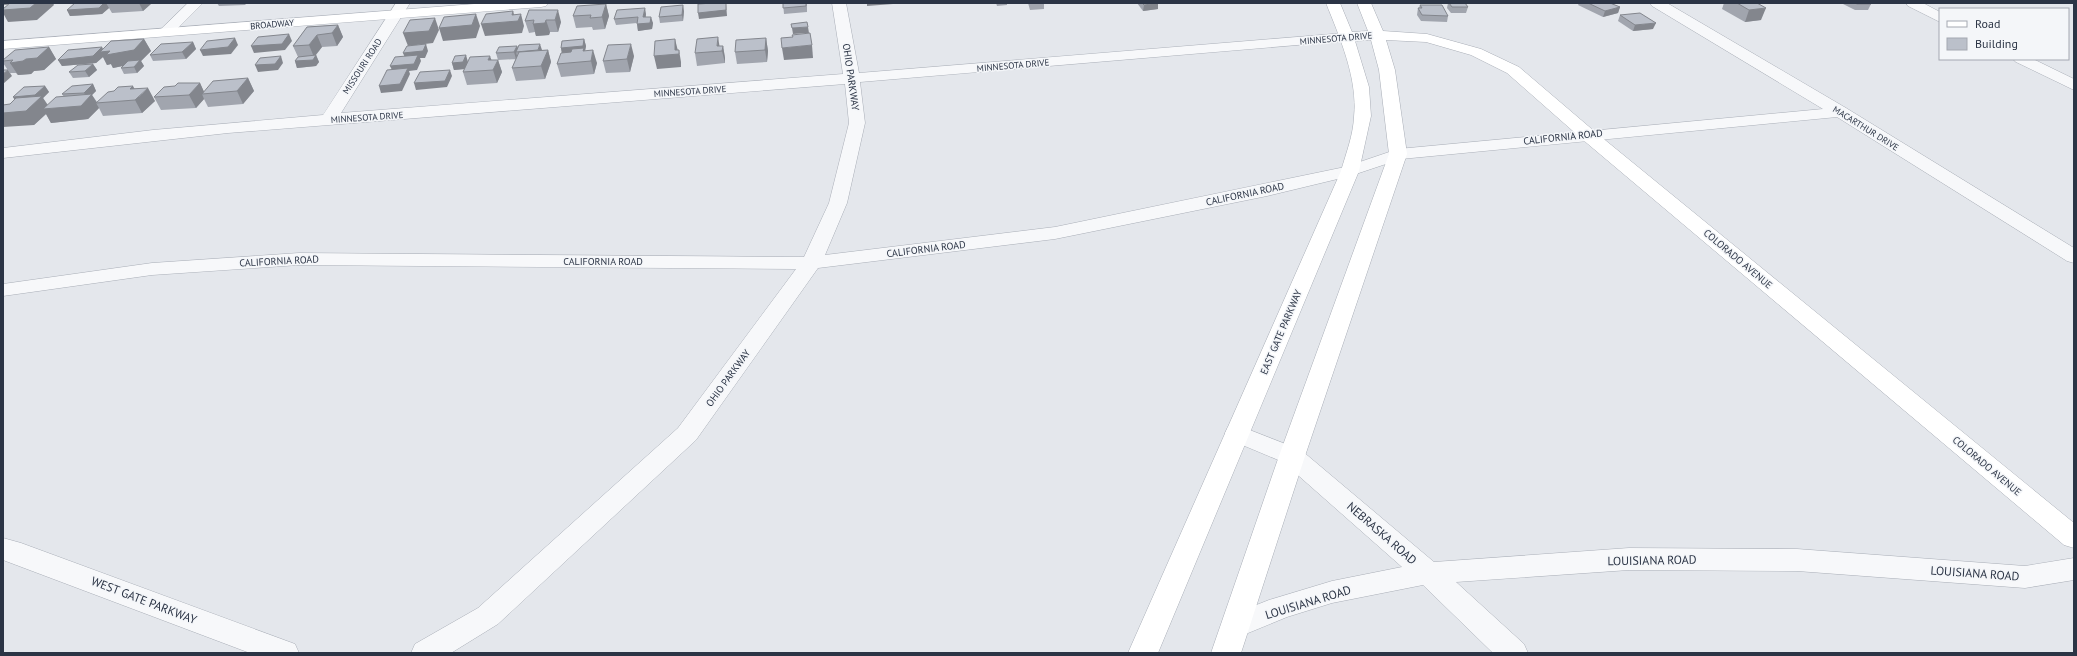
<svg xmlns="http://www.w3.org/2000/svg" width="2077" height="656" viewBox="0 0 2077 656" font-family="'PT Sans',sans-serif">
  <rect width="100%" height="100%" fill="#e4e7ec"/>
  <g fill="none" stroke-linecap="round" stroke-linejoin="round">
    <defs>
      <g id="street">
        <polygon points="188,3 203,3 171,35 161,35 159,32 161,29"/>
        <polygon points="396,3 410,3 341,113 843,74 832,3 846,3 859,73 1345,33 1350,34 1352,37 1350,40 1345,41 860,82 865,123 847,203 825,255 1055,227 1345,167 1398,149 1823,109 1652,6 1650,3 1667,3 1846,108 2074,248 2074,263 2067,261 1837,117 1401,159 1350,176 1267,196 1055,239 818,268 696,440 498,624 451,653 411,653 415,644 478,608 678,428 796,269 299,265 152,275 3,296 3,284 152,263 299,253 804,257 829,203 849,123 845,84 228,133 3,158 3,148 153,130 323,115"/>
        <polygon points="1906,3 1923,3 1940,12 1940,22 1908,6"/>
        <polygon points="2013,59 2033,59 2074,79 2074,90 2016,62"/>
        <polygon points="1237,425 1301,450 1434,562 1629,548 1797,549 2025,566 2074,558 2074,580 2025,588 1797,571 1629,570 1456,582 1524,644 1528,653 1493,653 1423,585 1332,603 1287,617 1236,638 1226,635 1221,626 1226,617 1269,600 1332,581 1402,567 1283,462 1228,439 1225,433 1228,427"/>
        <polygon points="3,538 21,543 295,644 299,653 250,653 3,560"/>
      </g>
      <g id="secondary">
        <polygon points="487,3 548,3 546,6 541,7 3,49 3,41"/>
        <path d="M 1326,3 L 1340,3 L 1352,32 L 1368,31 L 1357,3 L 1371,3 L 1383,31 L 1427,34 L 1481,49 L 1519,67 L 1594,131 L 2074,523 L 2074,548 L 2064,545 L 1582,139 L 1507,73 L 1471,55 L 1426,42 L 1386,40 L 1395,70 L 1407,154 L 1305,456 L 1241,653 L 1211,653 L 1279,456 L 1389,154 L 1379,70 L 1371,40 L 1355,41 L 1369,87 L 1371,116 L 1359,171 L 1158,653 L 1128,653 L 1341,171 C 1346,153 1353,136 1354,117 C 1358,79 1340,38 1326,3 Z"/>
      </g>
    </defs>
    <!-- street casing -->
    <use href="#street" stroke="#a9aeb7" stroke-width="1"/>
    <!-- secondary casing -->
    <use href="#secondary" stroke="#a9aeb7" stroke-width="1"/>
    <!-- street -->
    <use href="#street" fill="#f7f8fa" fill-rule="evenodd"/>
    <!-- secondary -->
    <use href="#secondary" fill="#fff" fill-rule="evenodd"/>
  </g>
  <!-- wall -->
  <g fill="#a1a5ae">
    <polygon points="78,3 152,3 143,11 112,13 109,8 102,14 70,16 67,10"/>
    <polygon points="217,3 247,3 245,5 219,6"/>
    <polygon points="783,3 807,3 807,12 784,14"/>
    <polygon points="900,3 914,3 900,4"/>
    <polygon points="996,3 1007,3 1007,5 997,6"/>
    <polygon points="1028,3 1044,3 1044,9 1030,10"/>
    <polygon points="1137,3 1158,3 1158,9 1143,11"/>
    <polygon points="1448,3 1465,3 1468,7 1466,13 1451,13 1447,8"/>
    <polygon points="1579,3 1610,3 1620,7 1618,13 1603,17 1578,5"/>
    <polygon points="1724,3 1760,3 1760,4 1761,20 1745,22 1722,9"/>
    <polygon points="1841,3 1870,3 1871,4 1868,10 1855,10"/>
    <polygon points="606,4 609,16 605,29 593,30 592,27 576,28 573,16"/>
    <polygon points="1420,5 1448,16 1447,22 1421,21 1417,15 1418,8 1419,8"/>
    <polygon points="529,10 561,22 558,32 550,32 549,35 536,36 535,32 529,33 525,21"/>
    <polygon points="684,11 683,21 660,23 659,17"/>
    <polygon points="646,14 646,17 653,23 652,29 638,31 637,23 616,25 614,19"/>
    <polygon points="1620,15 1653,29 1633,31 1618,21"/>
    <polygon points="338,25 343,37 337,46 322,47 316,55 319,62 316,66 297,68 295,61 298,57 293,46 307,27"/>
    <polygon points="766,38 768,51 767,62 737,64 735,52"/>
    <polygon points="144,39 151,51 141,61 144,66 137,73 124,74 121,68 123,66 113,68 111,64 107,65 103,57 96,63 62,66 58,60 102,47 103,49"/>
    <polygon points="584,39 586,46 585,51 597,63 594,74 561,77 557,64 562,53 561,48"/>
    <polygon points="193,42 196,49 186,59 153,61 150,55"/>
    <polygon points="517,46 518,48 542,50 548,50 551,62 545,79 516,81 512,68 517,56 516,59 498,60 496,53"/>
    <polygon points="720,46 723,46 725,58 725,63 697,66 695,53"/>
    <polygon points="49,47 56,59 44,70 34,71 31,74 18,75 16,73 10,73 12,76 3,63 3,60"/>
    <polygon points="634,56 630,72 606,73 603,61"/>
    <polygon points="498,60 502,72 497,83 467,85 463,72 464,69 454,70 452,63"/>
    <polygon points="93,64 97,70 89,77 73,78 69,72"/>
    <polygon points="248,78 254,91 243,104 208,107 204,99 196,108 161,110 154,97 200,83 204,92"/>
    <polygon points="93,84 96,91 92,95 97,102 114,91 134,89 155,101 142,113 103,116 99,108 88,119 51,123 46,114 34,125 45,86 49,92 43,98 48,105 64,97 62,94"/>
  </g>
  <!-- shaded-wall -->
  <g fill="#83868d">
    <polygon points="3,3 22,3 20,4 3,5"/>
    <polygon points="36,3 53,3 54,5 37,20 8,22 3,13 3,10"/>
    <polygon points="104,3 106,3 109,8 102,14 70,16 67,10"/>
    <polygon points="139,3 152,3 143,11"/>
    <polygon points="726,3 727,16 699,19 698,13"/>
    <polygon points="867,3 893,3 893,4 867,6"/>
    <polygon points="1158,3 1158,9 1143,11 1144,5"/>
    <polygon points="606,4 609,16 605,29 602,17"/>
    <polygon points="683,5 684,11 683,21 682,15"/>
    <polygon points="1620,7 1618,13 1603,17 1605,11"/>
    <polygon points="645,8 646,14 644,23 643,17"/>
    <polygon points="1766,8 1761,20 1745,22 1749,10"/>
    <polygon points="558,10 561,22 558,32 555,20"/>
    <polygon points="513,11 516,21 521,14 524,26 522,33 485,36 481,24 512,15"/>
    <polygon points="476,14 480,26 476,38 443,41 439,28"/>
    <polygon points="651,17 653,23 652,29 638,31 637,24"/>
    <polygon points="435,18 439,30 433,43 408,46 403,33"/>
    <polygon points="546,20 550,32 549,35 536,36 533,24"/>
    <polygon points="1656,23 1653,29 1633,31 1635,25"/>
    <polygon points="338,25 343,37 337,46 332,33"/>
    <polygon points="808,27 809,33 793,34 792,28"/>
    <polygon points="289,34 292,41 285,50 254,53 251,46"/>
    <polygon points="317,35 322,47 314,57 309,45"/>
    <polygon points="718,37 720,49 717,46"/>
    <polygon points="235,38 238,45 231,54 203,56 200,50"/>
    <polygon points="766,38 768,51 767,62 765,50"/>
    <polygon points="144,39 151,51 141,61 144,66 137,73 134,67 137,63 113,68 111,64 107,65 103,57 96,63 62,66 58,60 102,47 104,52"/>
    <polygon points="584,39 586,46 585,51 562,54 561,48"/>
    <polygon points="675,39 678,51 679,50 681,62 681,67 657,69 654,56 675,50"/>
    <polygon points="193,42 196,49 186,59 182,52"/>
    <polygon points="426,44 428,51 425,58 420,58 421,61 417,70 409,71 410,74 402,91 381,93 379,86 393,72 390,66 406,60 403,53"/>
    <polygon points="540,44 542,50 540,56 538,50"/>
    <polygon points="631,44 634,56 630,72 627,59"/>
    <polygon points="812,45 813,58 784,60 782,48"/>
    <polygon points="517,46 519,51 516,52 517,56 516,59 514,52"/>
    <polygon points="723,46 725,58 725,63 722,51"/>
    <polygon points="49,47 56,59 44,70 34,71 31,74 18,75 10,63 26,59"/>
    <polygon points="548,50 551,62 545,79 541,66"/>
    <polygon points="593,50 597,63 594,74 591,61"/>
    <polygon points="316,55 319,62 316,66 297,68 295,61"/>
    <polygon points="466,55 468,62 465,69 454,70 452,63"/>
    <polygon points="281,56 283,63 278,70 258,72 255,65"/>
    <polygon points="490,56 494,67 498,60 502,72 497,83 493,70 488,60"/>
    <polygon points="93,64 97,70 89,77 85,71"/>
    <polygon points="8,70 12,76 3,84 3,74"/>
    <polygon points="450,70 452,76 447,87 416,90 414,83"/>
    <polygon points="248,78 254,91 243,104 237,91"/>
    <polygon points="200,83 205,94 202,94 204,99 196,108 189,95"/>
    <polygon points="93,84 96,91 92,95 97,103 96,103 99,108 88,119 51,123 46,114 34,125 3,127 3,113 17,104 13,97 45,86 49,92 43,98 50,109 87,99 84,93"/>
    <polygon points="133,86 139,97 148,88 155,101 142,113 135,100 130,89"/>
  </g>
  <!-- building -->
  <g fill="#bbc0ca" stroke="#83868d">
    <polygon points="10,3 36,3 30,8 3,10 3,9"/>
    <polygon points="75,3 104,3 99,8 67,10"/>
    <polygon points="713,3 726,3 726,10 698,13 698,4"/>
    <polygon points="783,3 806,3 806,6 783,8"/>
    <polygon points="1142,3 1158,3 1144,5"/>
    <polygon points="1449,3 1465,3 1468,7 1452,7"/>
    <polygon points="1588,3 1610,3 1620,7 1605,11"/>
    <polygon points="1737,3 1757,3 1766,8 1749,10"/>
    <polygon points="1855,3 1870,3 1871,4 1857,4"/>
    <polygon points="606,4 602,17 590,18 591,15 573,16 577,6"/>
    <polygon points="683,5 682,15 659,17 661,7"/>
    <polygon points="1420,5 1442,5 1448,16 1422,15 1418,8 1422,8"/>
    <polygon points="645,8 643,17 651,17 650,23 637,24 638,17 614,19 617,10"/>
    <polygon points="529,10 558,10 555,20 546,20 545,23 533,24 534,20 525,21"/>
    <polygon points="513,11 512,15 521,14 518,21 481,24 486,14"/>
    <polygon points="1640,13 1656,23 1635,25 1620,15"/>
    <polygon points="476,14 472,25 439,28 444,17"/>
    <polygon points="435,18 429,31 403,33 410,20"/>
    <polygon points="807,22 808,27 792,28 791,24"/>
    <polygon points="338,25 332,33 317,35 309,45 293,46 307,27"/>
    <polygon points="810,33 812,45 782,48 781,38 793,37 792,35"/>
    <polygon points="289,34 282,44 251,46 258,37"/>
    <polygon points="718,37 717,46 723,46 722,51 695,53 697,39"/>
    <polygon points="235,38 228,47 200,50 207,41"/>
    <polygon points="766,38 765,50 735,52 736,40"/>
    <polygon points="144,39 134,50 106,55 110,51 100,52 111,41"/>
    <polygon points="584,39 583,46 561,48 562,41"/>
    <polygon points="675,39 675,50 679,50 679,54 654,56 655,41"/>
    <polygon points="193,42 182,52 150,55 161,44"/>
    <polygon points="426,44 423,51 403,53 407,46"/>
    <polygon points="540,44 538,50 516,52 519,45"/>
    <polygon points="631,44 627,59 603,61 608,45"/>
    <polygon points="517,46 514,52 496,53 499,47"/>
    <polygon points="49,47 37,58 26,59 23,61 10,63 13,60 3,61 3,60 15,50"/>
    <polygon points="102,47 93,56 58,60 68,50"/>
    <polygon points="584,48 583,51 593,50 591,61 557,64 561,53 571,52 572,49"/>
    <polygon points="548,50 541,66 512,68 519,52"/>
    <polygon points="316,55 313,60 295,61 298,57"/>
    <polygon points="418,55 414,64 390,66 395,57"/>
    <polygon points="466,55 463,62 452,63 455,56"/>
    <polygon points="281,56 275,64 255,65 260,58"/>
    <polygon points="490,56 488,60 498,60 493,70 463,72 470,57"/>
    <polygon points="140,60 134,67 121,68 128,61"/>
    <polygon points="93,64 85,71 69,72 78,65"/>
    <polygon points="408,68 400,84 379,86 387,70"/>
    <polygon points="3,70 8,70 3,74"/>
    <polygon points="450,70 445,81 414,83 420,72"/>
    <polygon points="248,78 237,91 202,94 213,81"/>
    <polygon points="178,83 200,83 189,95 154,97 164,87 175,86"/>
    <polygon points="93,84 84,93 62,94 72,86"/>
    <polygon points="45,86 35,95 13,97 24,87"/>
    <polygon points="133,86 130,89 148,88 135,100 96,103 108,92 114,91 118,87"/>
    <polygon points="92,94 81,106 43,109 56,97"/>
    <polygon points="42,96 26,111 3,113 3,105 10,104 16,98"/>
  </g>
  <g text-anchor="middle" dominant-baseline="central" stroke-width="3" stroke-linejoin="round" paint-order="stroke">
    <!-- far-street labels -->
    <g font-size="9" fill="#2b3445" stroke="#f4f6f9">
      <text transform="translate(272 24) rotate(-5)">BROADWAY</text>
      <text transform="translate(1336 38) rotate(-5)">MINNESOTA DRIVE</text>
      <text transform="translate(1013 65) rotate(-5)">MINNESOTA DRIVE</text>
      <text transform="translate(362 66) rotate(-57)">MISSOURI ROAD</text>
      <text transform="translate(690 91) rotate(-4)">MINNESOTA DRIVE</text>
      <text transform="translate(367 117) rotate(-4)">MINNESOTA DRIVE</text>
      <text transform="translate(1866 128) rotate(32)">MACARTHUR DRIVE</text>
    </g>
    <!-- street labels -->
    <g font-size="10" fill="#2b3445" stroke="#f4f6f9">
      <text transform="translate(851 77) rotate(82)">OHIO PARKWAY</text>
      <text transform="translate(1563 137) rotate(-6)">CALIFORNIA ROAD</text>
      <text transform="translate(1245 194) rotate(-12)">CALIFORNIA ROAD</text>
      <text transform="translate(926 249) rotate(-7)">CALIFORNIA ROAD</text>
      <text transform="translate(1738 259) rotate(40)">COLORADO AVENUE</text>
      <text transform="translate(279 261) rotate(-3)">CALIFORNIA ROAD</text>
      <text x="603" y="261">CALIFORNIA ROAD</text>
      <text transform="translate(1281 332) rotate(-67)">EAST GATE PARKWAY</text>
      <text transform="translate(728 378) rotate(-54)">OHIO PARKWAY</text>
      <text transform="translate(1987 466) rotate(40)">COLORADO AVENUE</text>
    </g>
    <!-- near-street labels -->
    <g font-size="12" fill="#2b3445" stroke="#f4f6f9">
      <text transform="translate(1382 533) rotate(41)">NEBRASKA ROAD</text>
      <text transform="translate(1652 560) rotate(-1)">LOUISIANA ROAD</text>
      <text transform="translate(1975 573) rotate(4)">LOUISIANA ROAD</text>
      <text transform="translate(144 600) rotate(21)">WEST GATE PARKWAY</text>
      <text transform="translate(1308 602) rotate(-17)">LOUISIANA ROAD</text>
    </g>
  </g>
  <!-- border -->
  <rect width="2077" height="656" fill="none" stroke="#2b3445" stroke-width="8"/>
  <!-- legend -->
  <rect x="1939" y="8" width="130" height="52" fill="#f4f6f9" stroke="#a4a8b1"/>
  <rect x="1947" y="21" width="20" height="6" fill="#ffffff" stroke="#a4a8b1"/>
  <text x="1975" y="28" font-size="12" fill="#2b3445">Road</text>
  <rect x="1947" y="38" width="20" height="12" fill="#bbc0ca" stroke="#a4a8b1"/>
  <text x="1975" y="48" font-size="12" fill="#2b3445">Building</text>
</svg>
